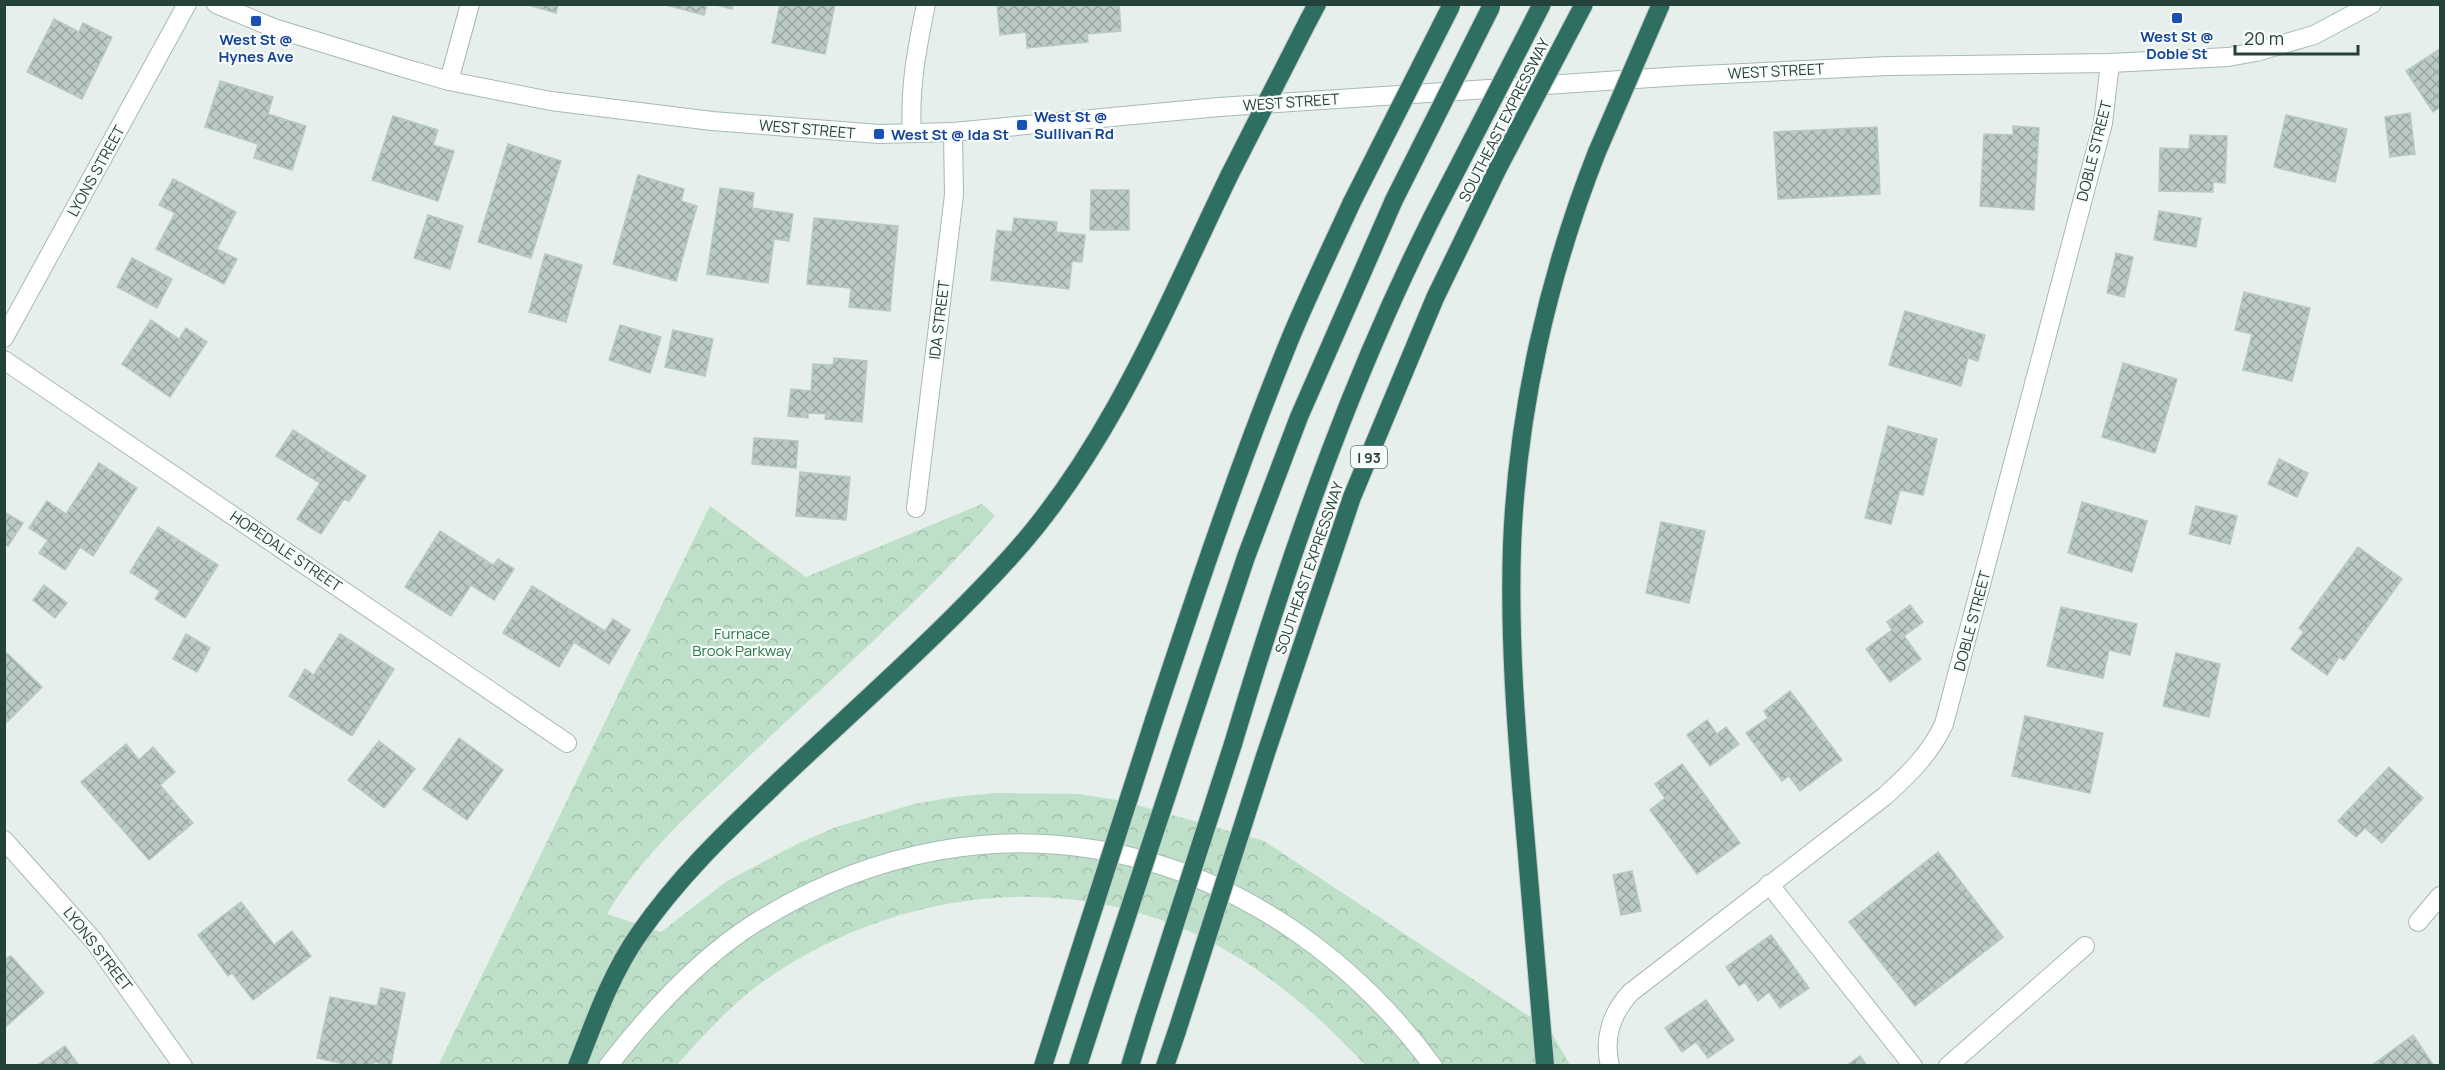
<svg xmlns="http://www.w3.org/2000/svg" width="2445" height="1070" viewBox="0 0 2445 1070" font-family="Manrope,sans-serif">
  <defs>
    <pattern id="park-crowns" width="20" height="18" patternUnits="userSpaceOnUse" patternTransform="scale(1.5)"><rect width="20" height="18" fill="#bfe0c8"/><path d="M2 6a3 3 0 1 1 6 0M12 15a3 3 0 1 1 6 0" fill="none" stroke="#a4c1ad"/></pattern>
    <pattern id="building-cross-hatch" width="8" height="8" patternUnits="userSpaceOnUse" patternTransform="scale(1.5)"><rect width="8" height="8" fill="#bbcac4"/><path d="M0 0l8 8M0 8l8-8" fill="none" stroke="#98a6a0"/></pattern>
  </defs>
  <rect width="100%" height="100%" fill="#e6efeb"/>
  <!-- park -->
  <path fill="url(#park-crowns)" d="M 982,504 L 995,516 C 919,604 825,684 740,765 C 693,810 640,857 607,914 L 661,932 L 727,881 L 799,843 L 836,827 L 914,804 L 954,797 L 996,793 L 1079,794 L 1123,801 L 1264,841 L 1550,1030 L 1570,1065 L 1365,1065 C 1326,1023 1284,985 1234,955 C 1085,864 896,884 757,986 C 727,1009 702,1037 677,1065 L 438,1066 L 710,506 L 806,577 Z"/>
  <!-- building -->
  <g fill="url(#building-cross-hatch)" stroke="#b8c9c2" stroke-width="1.5">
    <polygon points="525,4 558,4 556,13"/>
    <polygon points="662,4 707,4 704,15"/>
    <polygon points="713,4 733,4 732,9"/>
    <polygon points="780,4 835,4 825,54 772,43"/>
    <polygon points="997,4 1119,4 1121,31 1087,34 1088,42 1027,48 1026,32 1000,35"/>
    <polygon points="54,19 79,32 83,23 112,37 82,99 27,72"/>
    <polygon points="2440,49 2440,107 2433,112 2406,71"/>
    <polygon points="220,81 273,97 268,114 306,126 292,170 254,158 258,144 205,127"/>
    <polygon points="2410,113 2415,154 2390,157 2385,117"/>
    <polygon points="2286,115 2347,129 2335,182 2274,167"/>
    <polygon points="393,116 438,130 433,145 454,151 438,201 372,180"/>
    <polygon points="2013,126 2039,128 2034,210 1980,206 1984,134 2013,135"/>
    <polygon points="1877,127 1880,194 1778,199 1774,132"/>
    <polygon points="2190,135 2227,136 2225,183 2213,182 2213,192 2159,191 2160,148 2189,149"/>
    <polygon points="508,144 561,161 531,258 478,242"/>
    <polygon points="638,175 684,189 681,201 697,206 676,281 613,264"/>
    <polygon points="173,179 236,212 217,249 237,259 224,284 156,249 175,213 159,205"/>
    <polygon points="720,188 754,193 752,208 793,214 789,241 774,239 768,283 707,274"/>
    <polygon points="1091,190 1129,190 1129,230 1090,230"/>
    <polygon points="2159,211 2201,218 2196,247 2154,240"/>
    <polygon points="428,215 463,226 450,269 414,258"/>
    <polygon points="814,218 898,226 890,311 849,307 851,288 807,284"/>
    <polygon points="1014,218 1057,222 1056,232 1085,235 1082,262 1072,261 1069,289 991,280 997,230 1012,232"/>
    <polygon points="2116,253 2133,257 2124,297 2107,293"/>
    <polygon points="545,254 582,265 566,322 529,312"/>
    <polygon points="132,258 172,279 157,308 117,287"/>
    <polygon points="2244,292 2310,308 2292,381 2243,370 2252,334 2235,330"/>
    <polygon points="1905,311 1985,335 1978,361 1968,358 1961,386 1889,365"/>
    <polygon points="151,320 179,339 186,328 207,342 170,397 122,364"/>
    <polygon points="620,325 661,337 650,373 609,360"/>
    <polygon points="673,330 713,339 705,376 665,367"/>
    <polygon points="834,358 867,361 862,422 825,419 826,414 808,413 808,418 788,416 791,389 811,391 813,364 833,365"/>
    <polygon points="2123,363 2177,379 2155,453 2102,437"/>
    <polygon points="1888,426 1937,439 1923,495 1900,490 1891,524 1865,518"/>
    <polygon points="293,430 366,476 349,501 344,499 321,534 297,519 320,483 276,456"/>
    <polygon points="754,438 798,441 796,468 752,464"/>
    <polygon points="2279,459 2308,473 2297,497 2268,484"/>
    <polygon points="99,463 137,488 93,556 80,547 65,570 39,553 48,540 29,528 47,501 66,514"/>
    <polygon points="800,472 850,477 846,520 796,516"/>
    <polygon points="2082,502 2147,521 2132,572 2068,553"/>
    <polygon points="2196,506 2237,516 2230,544 2189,534"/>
    <polygon points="4,512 23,523 8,546 4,544"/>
    <polygon points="1661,522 1705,531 1689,603 1646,593"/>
    <polygon points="158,527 218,565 185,618 155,599 160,591 130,572"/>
    <polygon points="440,531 493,565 498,559 514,569 494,600 471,585 451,616 405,587"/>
    <polygon points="2358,547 2402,579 2344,660 2339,657 2327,675 2291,649 2304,632 2299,628"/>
    <polygon points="44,585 67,603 55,618 33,600"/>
    <polygon points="532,586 605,631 613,619 630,630 609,664 574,642 559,667 503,633"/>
    <polygon points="1910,605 1923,622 1904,636 1921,659 1890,682 1866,649 1892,630 1887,622"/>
    <polygon points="2061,607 2137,624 2130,655 2109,650 2103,678 2047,666"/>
    <polygon points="186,634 210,648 197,672 173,659"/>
    <polygon points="340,634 394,669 352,736 289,696 305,669 314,675"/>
    <polygon points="7,653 42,687 4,725 4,656"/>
    <polygon points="2176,653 2220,664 2209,717 2163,706"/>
    <polygon points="1790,691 1842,760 1800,791 1789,776 1782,781 1746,733 1768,718 1764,711"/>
    <polygon points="2025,716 2103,733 2090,793 2012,776"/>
    <polygon points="1707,720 1717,734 1726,727 1739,744 1710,766 1687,735"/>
    <polygon points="459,738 503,770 467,820 423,789"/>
    <polygon points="379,741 415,769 384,808 348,780"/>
    <polygon points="126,744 139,760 153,747 175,772 160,785 193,823 149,860 81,782"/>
    <polygon points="1682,764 1740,843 1697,874 1650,810 1665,798 1655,784"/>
    <polygon points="2389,767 2423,798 2382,843 2365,828 2356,837 2338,821"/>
    <polygon points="1938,852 2003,937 1915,1006 1849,922"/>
    <polygon points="1632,871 1641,911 1621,915 1613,875"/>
    <polygon points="241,902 274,945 292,931 311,956 253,1000 232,973 228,976 198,935"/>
    <polygon points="1771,935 1809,988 1780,1008 1769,992 1758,1001 1745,982 1739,986 1726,967"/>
    <polygon points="11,956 44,993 4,1028 4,959"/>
    <polygon points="381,988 405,993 391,1065 374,1062 373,1066 353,1066 317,1058 330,997 377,1006"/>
    <polygon points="1706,1000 1734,1040 1708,1058 1696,1042 1682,1052 1665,1028"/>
    <polygon points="2413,1035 2434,1066 2371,1066"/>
    <polygon points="65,1046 79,1066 36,1066"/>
    <polygon points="1860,1056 1867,1066 1846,1066"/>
  </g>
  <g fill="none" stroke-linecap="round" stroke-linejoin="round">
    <defs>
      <g id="lane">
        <polyline points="1769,884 1913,1066"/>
        <polyline points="1948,1066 2085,946"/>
      </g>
      <g id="street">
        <polyline points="449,81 470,4"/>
        <path d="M 912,133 C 909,89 917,48 926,4"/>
        <polyline points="4,338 187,4"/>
        <polyline points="4,360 567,743"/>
        <polyline points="916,508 954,195 953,132"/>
        <polyline points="4,840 94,941 183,1066"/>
        <polyline points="2418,922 2440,896"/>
        <path d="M 1610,1066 C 1603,1038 1612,1013 1630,993 L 1885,796 C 1909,774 1930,754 1944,724 L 2103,123 L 2110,63"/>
      </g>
      <g id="secondary">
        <polyline points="216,4 274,28 404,68 449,81 551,101 712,121 879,134 953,132 1219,107 1681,76 1888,66 2110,63 2228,57 2256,52 2314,35 2372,4"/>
        <path d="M 608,1066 C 649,1013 698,959 755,923 C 994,773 1268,843 1433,1066"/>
      </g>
      <g id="highway">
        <polyline points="1308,21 1317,4"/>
        <path d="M 1154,720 C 1196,592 1239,464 1290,339 C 1309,293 1331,248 1352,202"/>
        <polyline points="1188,731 1246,557 1299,417 1394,200"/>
        <path d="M 1233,744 C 1291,549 1358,355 1454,175"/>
        <polyline points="1265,756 1352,497 1435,298 1498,168"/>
        <path d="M 577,1066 C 595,1020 611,974 639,934 C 679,876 729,829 779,781 C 858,706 941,634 1013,554 C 1111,445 1167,304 1230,174"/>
        <polyline points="1043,1066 1066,994"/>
        <polyline points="1078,1066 1098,1004"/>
        <polyline points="1130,1066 1144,1020"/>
        <polyline points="1165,1066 1177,1031"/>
        <path d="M 1545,1066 C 1538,984 1531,902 1524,820 C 1516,729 1509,637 1512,546 C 1517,412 1548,276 1597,152"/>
      </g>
    </defs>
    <!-- lane casing -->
    <use href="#lane" stroke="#a8b8b2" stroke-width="20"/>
    <!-- street casing -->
    <use href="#street" stroke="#a8b8b2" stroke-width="20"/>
    <!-- secondary casing -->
    <use href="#secondary" stroke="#a4bbb3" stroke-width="20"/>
    <!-- highway casing -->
    <use href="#highway" stroke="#c2cac8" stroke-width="20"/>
    <!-- lane -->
    <use href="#lane" stroke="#fff" stroke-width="18"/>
    <!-- street -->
    <use href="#street" stroke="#fff" stroke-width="18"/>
    <!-- secondary -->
    <use href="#secondary" stroke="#fff" stroke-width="18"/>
    <!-- highway -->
    <use href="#highway" stroke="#2f6f62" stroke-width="18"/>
    <defs>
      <g id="highway-bridge">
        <polyline points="1597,152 1661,4"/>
        <polyline points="1498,168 1584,4"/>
        <polyline points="1230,174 1308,21"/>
        <polyline points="1454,175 1542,4"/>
        <polyline points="1394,200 1491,7"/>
        <polyline points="1352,202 1451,6"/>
        <polyline points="1066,994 1154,720"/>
        <polyline points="1098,1004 1188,731"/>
        <polyline points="1144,1020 1233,744"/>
        <polyline points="1177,1031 1265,756"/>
      </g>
    </defs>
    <!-- highway-bridge casing -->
    <use href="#highway-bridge" stroke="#c2cac8" stroke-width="20" stroke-linecap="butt"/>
    <!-- highway-bridge -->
    <use href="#highway-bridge" stroke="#2f6f62" stroke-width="18"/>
  </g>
  <!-- markers -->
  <g fill="#1a4fb4" stroke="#f7fbf9" stroke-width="2">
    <rect x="2171" y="12" width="12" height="12" rx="3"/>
    <rect x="250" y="15" width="12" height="12" rx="3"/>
    <rect x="1016" y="119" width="12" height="12" rx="3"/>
    <rect x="873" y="128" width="12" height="12" rx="3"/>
  </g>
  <g text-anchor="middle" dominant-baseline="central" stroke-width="4.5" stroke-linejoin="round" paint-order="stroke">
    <!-- shield labels -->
    <rect fill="#f7fbf9" stroke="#637a73" stroke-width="1.5" x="1351" y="446" width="36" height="22" rx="4.5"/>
    <g font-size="14" font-weight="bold" fill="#24423a">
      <text x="1369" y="457">I 93</text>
    </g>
    <!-- transit labels -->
    <g font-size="15" font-weight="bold" fill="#164399" stroke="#f7fbf9">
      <text x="2177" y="36">West St @<tspan x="2177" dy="17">Doble St</tspan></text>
      <text x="256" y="39">West St @<tspan x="256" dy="17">Hynes Ave</tspan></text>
      <text x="1034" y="116" text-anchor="start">West St @<tspan x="1034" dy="17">Sullivan Rd</tspan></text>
      <text x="891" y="134" text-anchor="start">West St @ Ida St</text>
    </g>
    <!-- street labels -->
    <g font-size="15" fill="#24423a" stroke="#f7fbf9">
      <text transform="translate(1776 71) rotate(-3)">WEST STREET</text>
      <text transform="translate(1291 102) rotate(-4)">WEST STREET</text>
      <text transform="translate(1504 120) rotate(-63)">SOUTHEAST EXPRESSWAY</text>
      <text transform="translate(807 129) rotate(5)">WEST STREET</text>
      <text transform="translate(2094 151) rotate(-76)">DOBLE STREET</text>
      <text transform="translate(96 171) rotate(-61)">LYONS STREET</text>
      <text transform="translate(939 320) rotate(-83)">IDA STREET</text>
      <text transform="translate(286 551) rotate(34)">HOPEDALE STREET</text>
      <text transform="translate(1309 568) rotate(-71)">SOUTHEAST EXPRESSWAY</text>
      <text transform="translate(1972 621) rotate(-75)">DOBLE STREET</text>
      <text transform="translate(98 949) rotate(52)">LYONS STREET</text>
    </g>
    <!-- park labels -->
    <g font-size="15" fill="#2d7a4b" stroke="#f7fbf9">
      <text x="742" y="633">Furnace<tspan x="742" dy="17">Brook Parkway</tspan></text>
    </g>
  </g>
  <!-- border -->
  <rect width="2445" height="1070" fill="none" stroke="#24423a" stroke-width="12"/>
  <!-- scale -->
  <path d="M2235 45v9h123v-9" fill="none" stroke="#24423a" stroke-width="3"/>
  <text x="2244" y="45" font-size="18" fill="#24423a" stroke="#f7fbf9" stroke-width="4.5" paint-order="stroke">20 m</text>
</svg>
